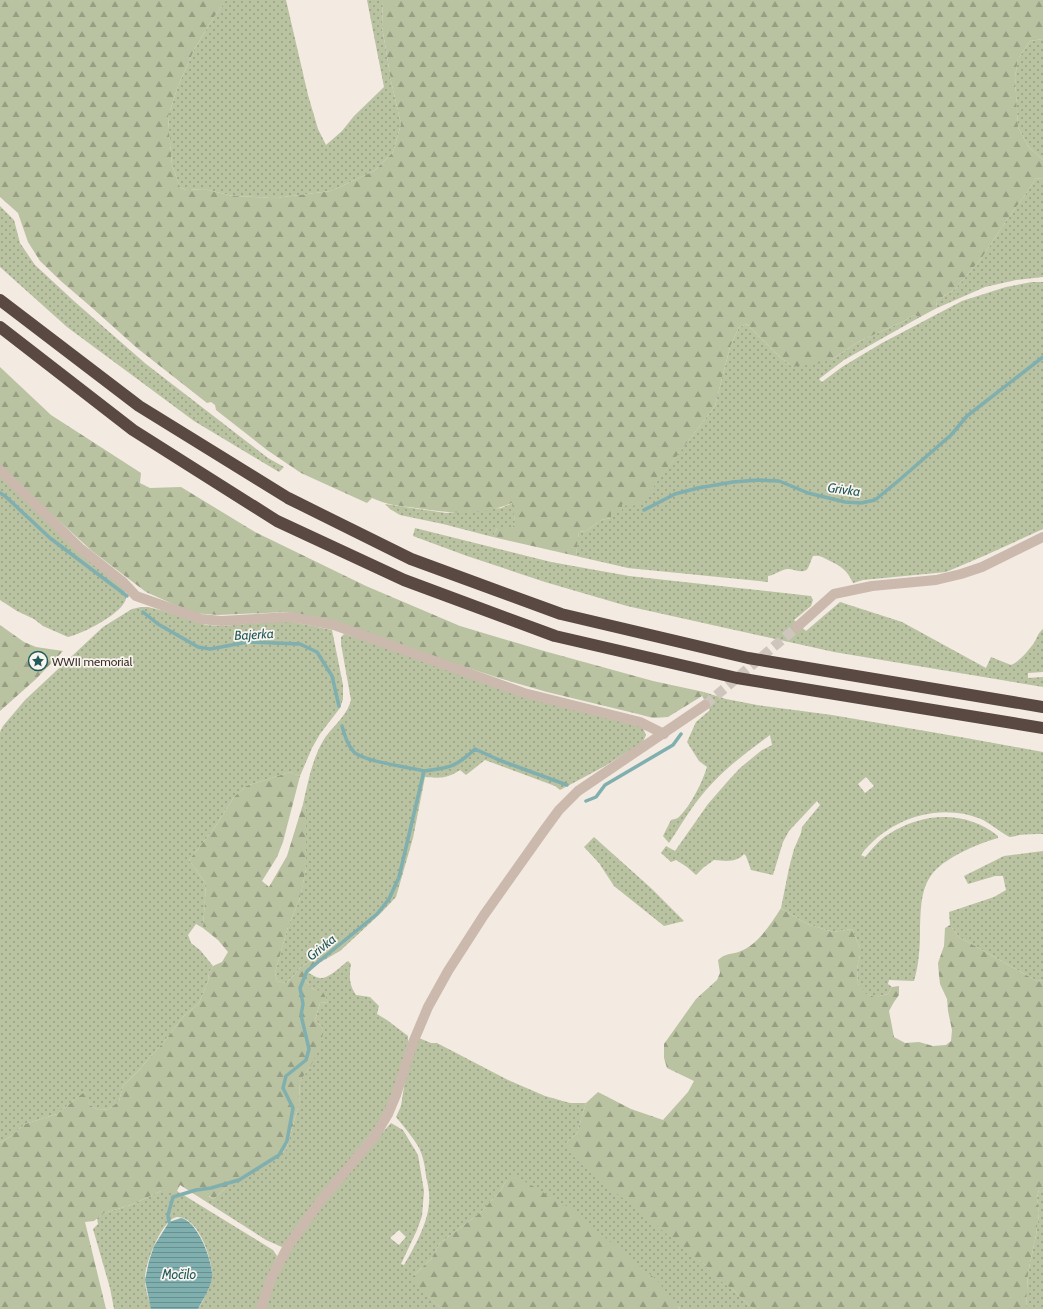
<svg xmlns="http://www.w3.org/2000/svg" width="1043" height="1309" viewBox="0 0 1043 1309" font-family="Cabin,sans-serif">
  <defs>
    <pattern id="grass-dots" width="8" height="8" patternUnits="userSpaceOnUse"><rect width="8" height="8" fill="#b9c2a1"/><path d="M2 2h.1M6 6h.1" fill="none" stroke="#979e83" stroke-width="1.8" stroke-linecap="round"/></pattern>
    <pattern id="forest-firs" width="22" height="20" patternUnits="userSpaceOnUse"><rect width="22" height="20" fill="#b9c2a1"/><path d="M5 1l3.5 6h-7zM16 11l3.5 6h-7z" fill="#979e83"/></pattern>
    <pattern id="water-rules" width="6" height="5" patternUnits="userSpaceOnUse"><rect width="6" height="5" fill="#80afaf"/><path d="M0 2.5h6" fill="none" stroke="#6a8f8f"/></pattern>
  </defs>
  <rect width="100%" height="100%" fill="#f3eae1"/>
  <!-- grass -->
  <g fill="url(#grass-dots)" fill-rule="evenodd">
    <polygon points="226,0 286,0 308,95 318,129 326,145 342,131 354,116 384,87 367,0 383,0 382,27 386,50 391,81 401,124 393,152 374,171 331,191 275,198 233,196 204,189 186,190 180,187 172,165 168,117 178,86 195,48 212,20"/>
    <polygon points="1043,39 1043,160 1028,146 1018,127 1015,77 1018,59 1030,41"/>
    <polygon points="1036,178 1043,179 1043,277 1016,280 985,287 937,308 936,301 955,289 981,259 1008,218 1025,195"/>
    <polygon points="0,206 14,220 20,243 35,265 75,302 146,364 268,458 284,467 279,472 194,421 67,327 0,267"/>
    <path d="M 1032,282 L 1043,282 L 1043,529 L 986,555 L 946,572 L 863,580 L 853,583 C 847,570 841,566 828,560 C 822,557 820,555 813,556 C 811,560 810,564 808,568 C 804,575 793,568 787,569 C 780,570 775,575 768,576 L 768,582 L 628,568 L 576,556 L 579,532 L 586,531 L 601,520 L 611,518 L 611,513 L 621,504 L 649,492 L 715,406 L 730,347 L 739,327 L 747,324 L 781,358 L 793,367 L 833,359 L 858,342 L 904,321 L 914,315 L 920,317 L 844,360 L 819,379 L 822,382 L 842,367 L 882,343 L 962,301 L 1006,287 Z"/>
    <path d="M 0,476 L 124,585 C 124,589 126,594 126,598 C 124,613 82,634 68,637 L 43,626 L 34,619 L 17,611 L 0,600 Z"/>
    <polygon points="513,503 515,522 512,528 497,528 493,537 443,524 400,515 390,509 385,504 446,513 501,508"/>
    <path d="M 415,528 L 551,562 L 629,576 L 811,596 L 813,600 L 811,606 L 794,620 L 806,631 L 840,602 L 902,622 L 986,668 L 991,657 L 1011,665 C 1020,661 1028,651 1034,643 C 1037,638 1038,633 1043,629 L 1043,672 L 1028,673 L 1028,678 L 1043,677 L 1043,687 L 834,652 L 627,606 L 545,582 L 467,556 L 413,536 Z"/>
    <polygon points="141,607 148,607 164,611 206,625 221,626 287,621 332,630 343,685 343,699 340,708 320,734 312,748 300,776 290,772 246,786 234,797 213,830 189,860 206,884 203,928 196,924 188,935 191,943 200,950 213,966 209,973 208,982 199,1003 183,1017 167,1038 138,1071 123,1086 119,1101 109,1109 98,1110 90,1105 84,1092 57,1114 25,1124 11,1136 0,1143 0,732 3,726 25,700 103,627 132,609"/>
    <path d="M 344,634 L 636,725 L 643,728 L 646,735 L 643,742 L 605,766 L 560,790 L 555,786 L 485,760 L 466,775 L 460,770 C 447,779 440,778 425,777 L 413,838 L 396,897 L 381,913 L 340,951 L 319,963 L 312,960 L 300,968 L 293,976 L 286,983 L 277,981 L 275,973 L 288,927 L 300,898 L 306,869 L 306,809 L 303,804 C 308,782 312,760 323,741 C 332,726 346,718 351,700 L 341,644 L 341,637 Z"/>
    <path d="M 704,692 L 726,699 L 757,705 L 832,715 L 966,738 L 1043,752 L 1043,834 C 1035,834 1027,834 1019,835 C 1016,836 1012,837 1010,837 C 1006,836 988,822 981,819 C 938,802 888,819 861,855 L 865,857 C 872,849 880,839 889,834 C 923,812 966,810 998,836 L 998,838 C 983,842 967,849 953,857 C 949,860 944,862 940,866 C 920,882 921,906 920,930 C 920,947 919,964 914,981 L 889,980 L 888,984 L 892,987 L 888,994 L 875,997 L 865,994 L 858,984 L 857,969 L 860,955 L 860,948 L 852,929 L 833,932 L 807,924 L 781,908 L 789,868 L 794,849 L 801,833 L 802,827 L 820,805 L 817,801 L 789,831 L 783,842 L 773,875 L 751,870 L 746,856 L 744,854 C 736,863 725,861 714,860 L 703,868 L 696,875 L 687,867 L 676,860 L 671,862 L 661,853 L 666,846 L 675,851 L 708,804 L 728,781 L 740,768 L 762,750 L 772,745 L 770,735 C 747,752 725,768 706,790 C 692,806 681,825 669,843 L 663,836 L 671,820 C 673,819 677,819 679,817 C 691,805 702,783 707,767 L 699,761 L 687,742 L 696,722 L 710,710 L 702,696 ZM 866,777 L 874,786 L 865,793 L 858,784 Z"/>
    <polygon points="594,837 652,889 684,921 664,926 614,886 599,863 584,847"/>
    <polygon points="1043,851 1043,980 1037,981 959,937 950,925 949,912 994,897 1006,890 1003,876 995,876 968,884 964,876 1004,856"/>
    <path d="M 348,961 L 351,964 C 349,976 349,985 356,995 L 370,997 L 379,1006 L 377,1014 L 387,1020 L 408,1036 L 408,1042 L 392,1096 L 376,1127 L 306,1213 L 282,1247 L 266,1240 L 205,1201 L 208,1196 L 214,1199 L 231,1183 L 286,1150 L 299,1104 L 300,1081 L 312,1064 L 323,1028 L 315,1020 L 320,1003 L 328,1002 L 323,993 L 313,989 L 303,978 L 308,973 C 312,974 316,978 320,978 C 329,979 341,966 348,961 Z"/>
    <path d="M 419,1038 L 431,1043 L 437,1043 L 508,1080 L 545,1096 L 570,1103 L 586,1103 L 577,1133 L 566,1143 L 706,1266 L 716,1277 L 732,1289 L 753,1309 L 680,1309 L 679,1307 L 506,1181 L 501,1190 L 481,1212 L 440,1243 L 431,1259 L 413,1276 L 414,1283 L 442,1309 L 265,1309 C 286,1236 342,1178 391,1123 L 403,1130 L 418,1155 L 424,1191 L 422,1216 L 417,1230 L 401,1264 L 404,1265 C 414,1248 428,1223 429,1203 C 430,1194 428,1185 426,1176 C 425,1166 423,1155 418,1146 C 412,1136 404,1127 396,1117 L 401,1106 L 405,1080 ZM 399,1230 L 406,1237 L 399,1245 L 390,1238 Z"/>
    <polygon points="1043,1186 1043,1309 1026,1309 1028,1273 1036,1235 1039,1213 1037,1198 1039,1189"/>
    <path d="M 161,1191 L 177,1191 L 273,1250 L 277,1256 L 257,1309 L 198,1309 C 204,1299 211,1287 212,1275 C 212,1258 198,1216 177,1217 C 162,1219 144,1265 145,1279 C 145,1289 149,1300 152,1309 L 114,1309 L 110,1288 L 93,1229 L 98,1224 L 97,1218 L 104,1213 L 131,1205 Z"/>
  </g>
  <!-- forest -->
  <g fill="url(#forest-firs)">
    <path d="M 0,0 L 226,0 L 212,20 L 195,48 L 178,86 L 168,117 L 172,165 L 180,187 L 186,190 L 204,189 L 233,196 L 275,198 L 331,191 L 374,171 L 393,152 L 401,124 L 391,81 L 386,50 L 382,27 L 383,0 L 1043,0 L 1043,39 L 1030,41 L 1018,59 L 1015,77 L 1018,127 L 1028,146 L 1043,160 L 1043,179 L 1036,178 L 1025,195 L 1008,218 L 981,259 L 955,289 L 936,301 L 937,308 L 920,317 L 914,315 L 904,321 L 858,342 L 833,359 L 821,363 L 793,367 L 781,358 L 747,324 L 739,327 L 730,347 L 715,406 L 641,503 L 630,507 L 622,504 L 622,512 L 611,513 L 611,518 L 601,520 L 586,531 L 579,532 L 576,556 L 493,537 L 497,528 L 512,528 L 515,522 L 512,503 C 480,517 450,513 416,508 C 400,506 387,505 372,498 L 367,503 L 301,473 L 267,450 L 216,410 L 215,405 L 211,402 L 207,403 L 137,348 L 90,306 L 62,282 L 40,261 L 28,242 L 18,213 L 0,197 Z"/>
    <polygon points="0,367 51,415 141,473 140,483 150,488 181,487 255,532 366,586 460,626 544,651 653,681 704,692 702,696 668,717 653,718 638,714 547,692 499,678 413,650 326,619 288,612 218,615 193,613 146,592 92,551 0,467"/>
    <polygon points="0,625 24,642 36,647 63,651 36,679 0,711"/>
    <polygon points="290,772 300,776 283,842 277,857 262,881 269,887 287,856 303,804 306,809 306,869 300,898 288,927 275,973 277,981 286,983 293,976 300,968 312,960 319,963 303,978 313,989 323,992 328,1002 320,1003 315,1020 323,1028 322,1040 312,1064 300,1081 299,1104 286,1150 231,1183 214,1199 209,1196 205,1201 180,1185 177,1191 161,1191 131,1205 104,1213 94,1221 85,1222 106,1309 0,1309 0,1143 11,1136 25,1124 57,1114 84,1092 91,1093 88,1100 90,1105 98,1110 109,1109 119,1101 123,1086 138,1071 167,1038 183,1017 199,1003 208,982 209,973 213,966 222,962 228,952 218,940 203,928 206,884 189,860 213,830 234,797 246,786"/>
    <path d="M 781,908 L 807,924 L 833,932 L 852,929 L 860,948 L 860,955 L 857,969 L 858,984 L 866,994 L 875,997 L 888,994 L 892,987 L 899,986 L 899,995 L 894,1002 L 889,1011 L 894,1037 L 905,1043 L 919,1042 L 933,1046 L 946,1045 L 951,1041 L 952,1030 L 948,1011 L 947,999 L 940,984 L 939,975 L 938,963 L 944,946 L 945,928 L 950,925 L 959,937 L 1037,981 L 1043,980 L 1043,1186 L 1039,1189 L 1037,1198 L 1039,1213 L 1036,1235 L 1028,1273 L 1026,1309 L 753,1309 L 732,1289 L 715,1277 L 706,1266 L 583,1166 L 567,1150 L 566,1143 L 577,1133 L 586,1103 L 598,1092 L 631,1109 L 663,1120 L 688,1092 L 694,1081 L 667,1068 L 664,1058 L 664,1044 L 696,999 L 717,980 L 720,973 L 718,960 C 727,952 732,955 741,951 C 758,944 771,924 781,908 Z"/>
    <polygon points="514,1175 568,1207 658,1281 680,1309 442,1309 413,1283 413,1276 431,1259 440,1243 481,1212 501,1190 506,1181"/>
  </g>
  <!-- water -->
  <path fill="url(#water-rules)" d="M 181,1218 C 198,1221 213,1262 212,1277 C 211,1288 203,1299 198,1309 L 151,1309 L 145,1280 L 149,1261 L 154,1246 L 169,1222 Z"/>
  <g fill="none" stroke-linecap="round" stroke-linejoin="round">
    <!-- stream -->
    <g stroke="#80afaf" stroke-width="3.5">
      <polyline points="0,493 5,496 50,538 127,596"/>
      <polyline points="644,510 675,494 698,488 733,482 758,480 779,481 808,493 845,502 861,503 875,500 897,482 951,435 967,416 1043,357"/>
      <polyline points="143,612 158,624 198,647 210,649 248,642 300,644 317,652 332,676 339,706"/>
      <path d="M 342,726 C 345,736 347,744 354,752 C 365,762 408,767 424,771"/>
      <polyline points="586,801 596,797 605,785 673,745 681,734"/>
      <path d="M 169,1222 L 168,1215 L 173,1197 L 196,1190 L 211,1188 L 239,1180 L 279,1155 L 287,1141 L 293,1108 L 283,1088 L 286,1076 L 306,1060 L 309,1049 L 301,1015 L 303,1004 L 300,988 L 307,971 L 377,914 L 389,899 L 399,877 L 424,771 C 449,768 456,767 475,749 L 499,760 L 567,785"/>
    </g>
    <!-- minor-tunnel -->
    <polyline stroke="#cec5bd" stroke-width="10" stroke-dasharray="10 5" stroke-linecap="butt" points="705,705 797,627"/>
    <!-- minor -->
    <g stroke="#cbb9ad" stroke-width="10">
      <polyline points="0,470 81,549 123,582 136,596 201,619 221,621 291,617 334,625 524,693 640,722 664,734"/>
      <polyline points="797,627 834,594 872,586 936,580 961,574 982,567 1043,537"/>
      <polyline points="261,1309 270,1281 288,1246 319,1203 375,1136 388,1114 396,1095 412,1045 428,1007 448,971 484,915 545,829 559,810 578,791 705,705"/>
    </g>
    <!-- highway -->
    <g stroke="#5a4943" stroke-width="12">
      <polyline points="0,300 139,406 288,498 411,559 561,614 748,658 1043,707"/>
      <polyline points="0,327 133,430 277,521 404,580 555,636 737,678 1043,728"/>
    </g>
  </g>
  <!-- icons -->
  <defs>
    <symbol id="sight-ring" viewBox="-11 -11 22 22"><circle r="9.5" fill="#faf4ee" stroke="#215a5b" stroke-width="1.5"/><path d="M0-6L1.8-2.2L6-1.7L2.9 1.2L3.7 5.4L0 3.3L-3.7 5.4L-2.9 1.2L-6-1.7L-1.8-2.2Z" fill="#215a5b"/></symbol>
  </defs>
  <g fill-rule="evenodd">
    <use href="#sight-ring" x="27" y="650" width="22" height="22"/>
  </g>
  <g text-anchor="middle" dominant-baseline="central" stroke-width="3.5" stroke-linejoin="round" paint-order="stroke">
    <!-- poi labels -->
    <g font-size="12" fill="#3a2f2b" stroke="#faf4ee" text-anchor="start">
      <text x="52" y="661">WWII memorial</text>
    </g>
    <!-- water labels -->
    <g font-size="13" font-style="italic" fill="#215a5b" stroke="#faf4ee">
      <text transform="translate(844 489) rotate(8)">Grivka</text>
      <text transform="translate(254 634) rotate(-3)">Bajerka</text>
      <text transform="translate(321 947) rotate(-39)">Grivka</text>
      <text x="179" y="1274">Močilo</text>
    </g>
  </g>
</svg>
